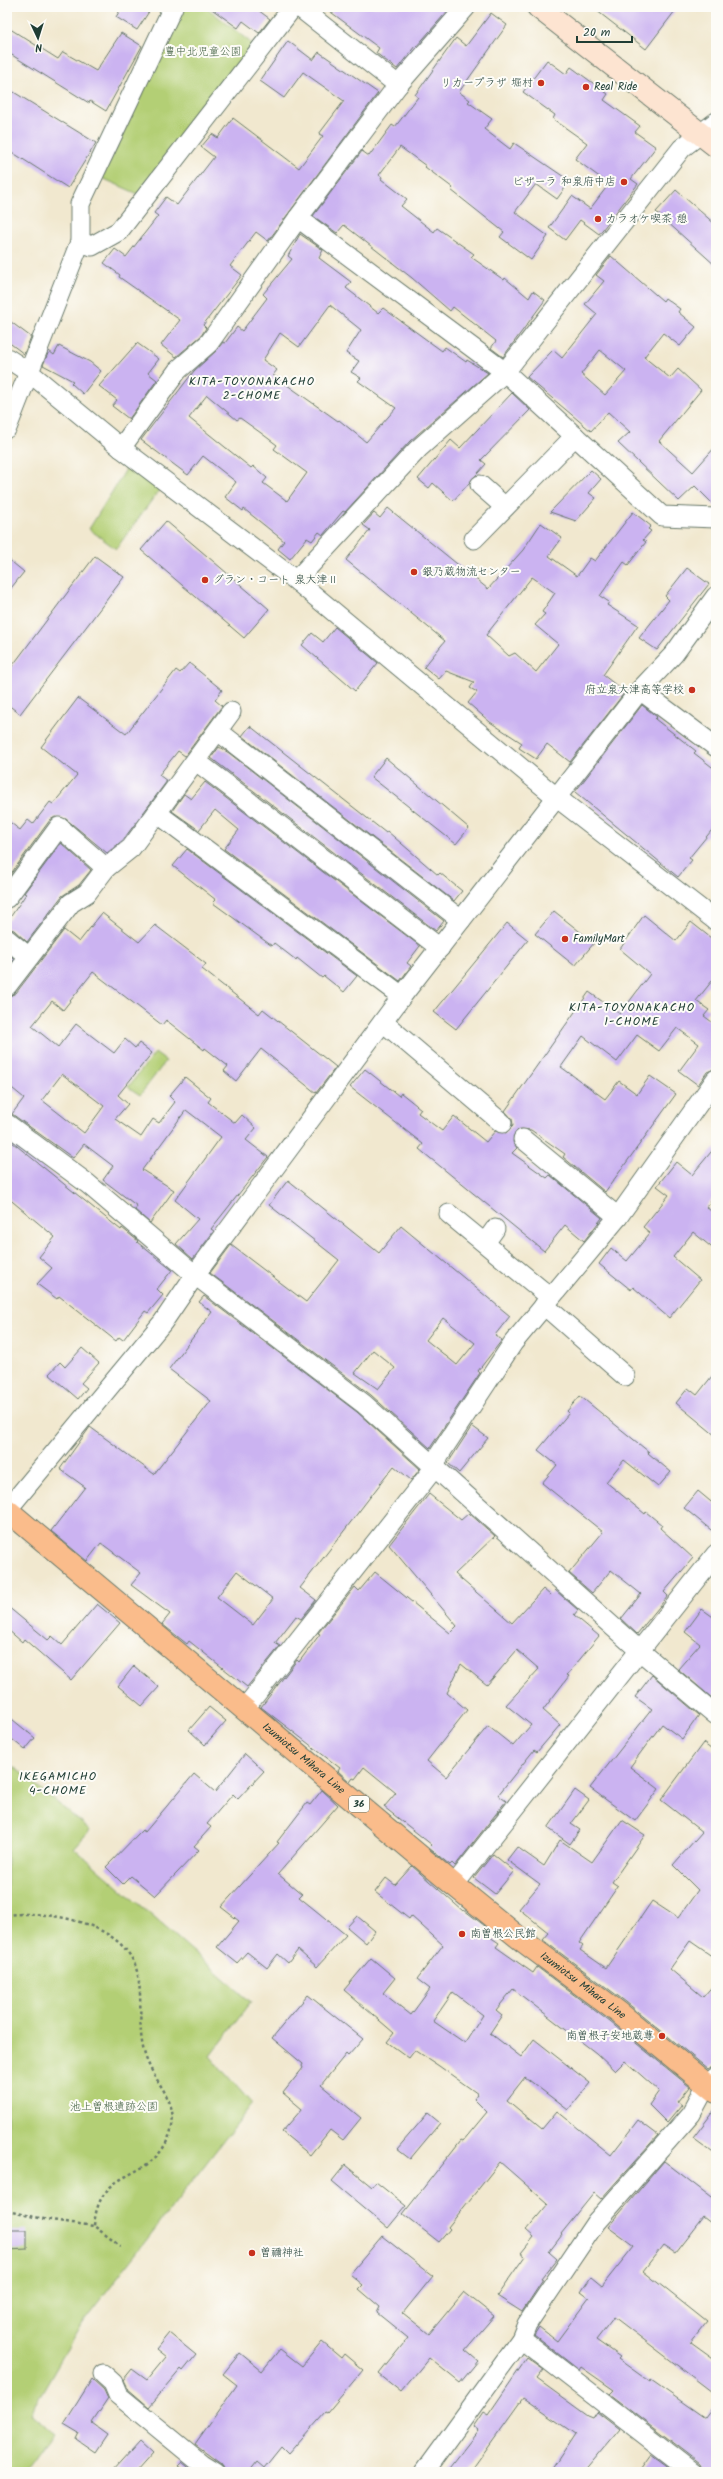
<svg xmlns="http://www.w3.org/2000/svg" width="723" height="2479" viewBox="0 0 723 2479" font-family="Kalam,'Klee One',sans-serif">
  <rect width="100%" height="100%" fill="#fdfcf7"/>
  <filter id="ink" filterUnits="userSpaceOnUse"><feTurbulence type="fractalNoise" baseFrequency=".025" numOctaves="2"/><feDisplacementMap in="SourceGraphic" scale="8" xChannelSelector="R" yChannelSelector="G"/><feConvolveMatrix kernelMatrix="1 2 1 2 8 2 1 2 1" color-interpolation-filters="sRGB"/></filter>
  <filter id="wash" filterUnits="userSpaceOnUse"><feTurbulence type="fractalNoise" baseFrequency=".012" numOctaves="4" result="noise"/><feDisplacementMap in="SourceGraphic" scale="16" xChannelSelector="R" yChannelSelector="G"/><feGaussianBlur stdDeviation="0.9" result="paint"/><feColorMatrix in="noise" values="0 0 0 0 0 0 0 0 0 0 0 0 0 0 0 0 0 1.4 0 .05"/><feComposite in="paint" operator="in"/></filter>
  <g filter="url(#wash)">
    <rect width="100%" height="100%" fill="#f1e8cf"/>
    <!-- green -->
    <g fill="#b3cf75" stroke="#698654">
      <polygon points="183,7 206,7 255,46 138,194 102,178"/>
      <polygon points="128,466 160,489 116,549 89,529"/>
      <polygon points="155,1053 166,1061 140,1095 128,1087"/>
      <polygon points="7,1761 90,1830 74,1848 251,2002 210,2056 252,2104 82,2323 30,2413 55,2433 26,2472 7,2472"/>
    </g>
    <g id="blocks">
      <!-- building -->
      <g fill="#cbb3f1" fill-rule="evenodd">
        <polygon points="122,7 152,7 137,30 116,17"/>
        <polygon points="209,7 254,7 270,19 259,33 243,21 238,28"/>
        <polygon points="324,7 451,7 416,47 415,46 397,69 376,53 379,48"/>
        <polygon points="592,7 678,7 646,49"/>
        <polygon points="491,13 507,25 459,92 470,100 468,102 492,119 484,129 510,149 514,143 570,181 557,199 536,184 515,212 548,236 531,260 500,237 504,232 451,190 453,188 425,167 426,166 400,147 379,175 382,177 381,179 407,199 401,206 434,232 437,228 474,254 471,257 504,280 505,278 529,298 533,291 545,300 503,357 491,348 496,341 453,307 450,311 412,278 344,225 337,233 313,216 362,151 369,156 392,125 395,127 418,97 415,95 456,38 466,46"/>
        <polygon points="7,27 58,59 63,52 96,71 121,33 142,46 106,111 90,101 89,103 7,52"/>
        <polygon points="288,41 313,60 319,52 378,93 268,241 256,232 230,266 242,275 203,325 206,328 201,336 176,357 161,345 180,320 119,277 120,275 104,263 115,249 126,257 158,216 154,213 166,197 177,205 214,157 201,147 212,134 218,138 233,118 299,168 323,136 319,134 344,101 303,72 284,98 260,81"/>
        <polygon points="547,60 566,74 571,67 608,94 604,100 640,126 635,132 656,147 631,179 638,184 599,234 580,220 565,240 549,228 572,196 590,209 609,184 575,159 587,143 553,119 555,115 523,92"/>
        <polygon points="12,91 96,143 68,188 7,149 7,99"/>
        <polygon points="676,190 716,225 716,266 656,212"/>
        <path d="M 300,234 L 323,250 L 319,258 L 351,282 L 346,288 L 378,313 L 383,308 L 442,351 L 445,347 L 466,362 L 467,360 L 488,373 L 410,441 L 345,512 L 343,511 L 323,535 L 319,532 L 312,541 L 307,538 L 290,559 L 278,549 L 284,541 L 244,509 L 243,511 L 225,497 L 236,482 L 203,456 L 188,475 L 141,440 L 194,371 L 216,351 L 223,342 L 225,343 L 237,327 L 242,331 L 267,298 L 263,294 L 292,259 L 288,256 ZM 330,305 L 361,330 L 346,353 L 359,361 L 351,372 L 361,378 L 358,381 L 396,408 L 366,442 L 339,420 L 338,421 L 273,375 L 277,370 L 263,360 L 280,333 L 299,347 ZM 207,395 L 237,420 L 240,418 L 261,433 L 277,445 L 274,449 L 307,473 L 287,501 L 263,483 L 267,478 L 253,466 L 251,468 L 189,418 Z"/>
        <path d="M 611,256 L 663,301 L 665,298 L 680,309 L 678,312 L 696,327 L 680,346 L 663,333 L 644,357 L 670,378 L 678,369 L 701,390 L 659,441 L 693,472 L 716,446 L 716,507 L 695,486 L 679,501 L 618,443 L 630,432 L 608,412 L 591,431 L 527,377 L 553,350 L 562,358 L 597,314 L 585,304 L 604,281 L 596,275 ZM 600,350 L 626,371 L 605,395 L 581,374 Z"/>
        <polygon points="7,319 31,337 24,354 7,341"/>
        <polygon points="137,343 159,359 148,373 157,380 129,419 112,406 117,400 99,386"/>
        <polygon points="59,346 90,362 101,371 83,394 71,383 73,381 43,365 49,351 54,355"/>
        <polygon points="512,393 530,410 481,460 486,464 453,501 433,483 429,488 418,479 451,440 460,448"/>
        <polygon points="591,470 601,479 589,493 596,498 576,521 550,512"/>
        <path d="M 388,508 L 488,589 L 523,550 L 541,523 L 562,538 L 549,556 L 577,576 L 590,558 L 595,561 L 633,512 L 651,526 L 648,529 L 651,531 L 643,540 L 646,542 L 628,565 L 624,562 L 600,596 L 609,602 L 607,605 L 638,625 L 603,675 L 625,692 L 570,762 L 547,744 L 536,759 L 519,748 L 522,743 L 490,722 L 468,703 L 477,692 L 470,688 L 474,682 L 446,671 L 439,679 L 424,667 L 445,641 L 346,560 L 370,530 L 363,525 L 374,513 L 380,518 ZM 532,577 L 555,593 L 542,612 L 545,614 L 535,625 L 558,644 L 536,672 L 515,653 L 509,656 L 486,635 Z"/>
        <polygon points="166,521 269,609 244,638 141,550"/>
        <polygon points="95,556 124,577 20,714 7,704 7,673"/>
        <polygon points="7,558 24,572 7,593"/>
        <polygon points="687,568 709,584 657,650 639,638 669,600 665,596"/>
        <polygon points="335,627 378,663 355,691 302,645 312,633 323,642"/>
        <polygon points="189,663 222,690 215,700 222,706 185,756 178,751 159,775 167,781 123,840 107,853 66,819 55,817 50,820 7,879 7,820 20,830 28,820 33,824 50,802 53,804 77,775 41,747 78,698 126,734 176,670 180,673"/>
        <polygon points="642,705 657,717 655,719 696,751 694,753 716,770 716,825 689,858 692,860 678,877 575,792"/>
        <polygon points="250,726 362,814 386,833 387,831 438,875 440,873 462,891 454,901 242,736"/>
        <polygon points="219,747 229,753 444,921 436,931 211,758"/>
        <polygon points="386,758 469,828 456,844 371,777"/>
        <polygon points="205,782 420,946 407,963 411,966 400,981 224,849 239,830 215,810 199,830 172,811 184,794 191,799"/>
        <polygon points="61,843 91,870 79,885 62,896 27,942 14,930 7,928 7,922 26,894 24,893"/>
        <polygon points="187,849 357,976 344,992 324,976 322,978 297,958 296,960 274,943 272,946 213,903 216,900 173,866"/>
        <polygon points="554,911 594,943 575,966 535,934"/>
        <path d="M 102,913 L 139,942 L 155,925 L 206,964 L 202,969 L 259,1014 L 263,1009 L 336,1067 L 316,1093 L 261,1049 L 236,1081 L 224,1071 L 228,1066 L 205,1048 L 204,1050 L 166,1020 L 162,1025 L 93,972 L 63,1010 L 52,1001 L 32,1026 L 58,1047 L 76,1024 L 114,1053 L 125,1039 L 135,1048 L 139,1043 L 152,1053 L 118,1095 L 128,1104 L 115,1119 L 141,1137 L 153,1119 L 159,1123 L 175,1102 L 169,1096 L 185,1077 L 211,1098 L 208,1102 L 235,1123 L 242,1115 L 256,1128 L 246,1140 L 268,1157 L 211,1229 L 214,1231 L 193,1259 L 176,1244 L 198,1219 L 175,1200 L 221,1137 L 186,1110 L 142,1170 L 174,1190 L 150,1223 L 135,1210 L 137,1206 L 103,1180 L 113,1166 L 84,1144 L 73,1158 L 12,1114 L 24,1098 L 7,1084 L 7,997 L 16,993 L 64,930 L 79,942 ZM 62,1074 L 104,1106 L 84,1133 L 42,1100 Z"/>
        <polygon points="644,915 676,941 691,922 716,942 716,976 696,1001 709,1010 704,1016 716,1025 716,1068 707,1072 698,1085 679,1071 699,1044 677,1028 659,1051 637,1035 617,1062 583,1036 561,1067 605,1099 619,1081 637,1094 650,1076 676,1094 605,1192 563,1157 565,1154 531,1130 520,1129 515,1132 513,1142 517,1148 512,1153 547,1178 550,1175 602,1218 584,1241 565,1225 544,1251 419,1149 423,1144 350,1087 365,1069 399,1096 401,1093 421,1109 418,1113 442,1131 454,1116 486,1142 495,1131 506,1133 513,1125 512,1119 505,1111 589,992 620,1014 650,974 620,949"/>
        <polygon points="507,923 528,940 456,1029 434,1012"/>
        <polygon points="7,953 14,959 7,968"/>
        <polygon points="7,1138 121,1230 122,1228 138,1241 137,1242 172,1270 157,1289 163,1295 148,1313 145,1311 123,1340 119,1337 116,1341 59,1296 57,1299 37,1284 52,1268 39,1257 55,1237 7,1197"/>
        <polygon points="716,1146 716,1194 706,1207 716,1215 716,1251 693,1232 673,1257 700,1280 669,1318 633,1287 631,1290 599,1264 611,1248 627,1261 650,1233 643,1227 669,1195 657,1186 676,1162 692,1175"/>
        <path d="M 288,1180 L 379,1253 L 401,1226 L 510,1316 L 495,1335 L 502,1340 L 478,1371 L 480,1373 L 430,1448 L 371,1395 L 210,1273 L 231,1245 L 306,1302 L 339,1260 L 269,1205 ZM 443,1318 L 475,1343 L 457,1365 L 426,1340 ZM 373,1350 L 395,1368 L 378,1389 L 355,1373 Z"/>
        <path d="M 204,1296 L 357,1412 L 420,1469 L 411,1480 L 394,1466 L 300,1588 L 316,1600 L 301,1619 L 296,1616 L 275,1643 L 280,1646 L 247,1687 L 189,1641 L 187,1644 L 162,1624 L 170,1614 L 131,1585 L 141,1573 L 101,1543 L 87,1561 L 51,1531 L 85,1487 L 60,1469 L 90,1427 L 154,1474 L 211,1401 L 169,1369 L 212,1312 L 199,1302 ZM 237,1571 L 273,1599 L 253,1625 L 217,1597 Z"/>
        <polygon points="82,1348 99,1363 81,1383 87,1388 78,1399 49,1374 60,1362 65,1367"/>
        <polygon points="716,1371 716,1436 676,1403 688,1388 697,1395"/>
        <polygon points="580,1396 649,1452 648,1453 671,1472 658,1487 624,1460 606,1482 645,1514 646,1512 662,1525 660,1528 693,1558 664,1592 668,1596 637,1634 621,1619 641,1594 611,1570 592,1593 569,1573 603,1532 542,1483 557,1465 538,1450 569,1413 567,1411"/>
        <polygon points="472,1426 488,1438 459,1473 448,1463"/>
        <polygon points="698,1491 716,1506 716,1534 684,1508"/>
        <path d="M 429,1494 L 461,1520 L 469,1513 L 495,1536 L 455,1574 L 512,1623 L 543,1589 L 550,1595 L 555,1590 L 578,1610 L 574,1615 L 599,1636 L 567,1675 L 569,1676 L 543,1710 L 560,1725 L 537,1752 L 534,1750 L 498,1795 L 506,1801 L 455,1866 L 452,1863 L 450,1865 L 429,1848 L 432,1845 L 384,1807 L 396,1793 L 364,1767 L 355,1779 L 353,1778 L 350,1782 L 338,1771 L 340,1768 L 261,1707 L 297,1660 L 299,1662 L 320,1634 L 318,1633 L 355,1587 L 359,1591 L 375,1572 L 450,1633 L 457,1626 L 389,1545 ZM 517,1650 L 539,1669 L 506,1705 L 531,1725 L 513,1746 L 488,1726 L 446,1777 L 427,1761 L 467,1710 L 447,1693 L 461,1664 L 487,1685 Z"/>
        <polygon points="97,1604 120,1623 71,1680 24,1639 22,1642 7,1629 7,1606 48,1640 52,1636 62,1645"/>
        <polygon points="702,1609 716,1619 716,1693 712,1698 678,1669 700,1644 685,1632"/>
        <polygon points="134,1666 159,1687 142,1706 118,1686"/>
        <polygon points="652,1675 699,1715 682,1739 662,1724 630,1767 659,1789 635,1821 590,1788 652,1709 635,1697"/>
        <polygon points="209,1707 226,1721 205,1745 189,1730"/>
        <polygon points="7,1715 35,1738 25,1750 7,1735"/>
        <polygon points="703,1743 716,1753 716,1959 690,1941 670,1969 703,1997 716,1982 716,2064 708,2069 626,2002 543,1940 549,1933 519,1909 540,1884 507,1860 517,1847 544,1866 560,1840 592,1862 622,1820 645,1835 612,1882 618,1886 579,1943 583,1946 580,1950 606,1968 652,1901 678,1918 698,1890 673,1865 702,1832 661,1800"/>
        <polygon points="245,1754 264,1771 238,1799 233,1794 207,1824 211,1827 194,1846 199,1850 155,1896 131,1876 123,1884 106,1867 142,1830 145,1832 194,1774 215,1792"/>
        <polygon points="322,1790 338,1805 278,1874 302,1894 299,1897 346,1935 317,1967 298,1950 288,1963 278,1954 267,1968 247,1952 237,1963 217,1947 239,1921 221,1907 279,1843 277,1842 307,1803 310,1805"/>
        <polygon points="575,1790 589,1800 571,1824 580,1830 570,1844 548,1828"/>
        <polygon points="493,1854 514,1871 495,1894 474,1878"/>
        <path d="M 412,1866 L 463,1911 L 464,1910 L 485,1926 L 481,1931 L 499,1943 L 496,1947 L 533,1973 L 537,1967 L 610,2022 L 690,2087 L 678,2102 L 682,2105 L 667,2123 L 649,2105 L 659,2091 L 625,2061 L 615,2071 L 596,2053 L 513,1989 L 496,2010 L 502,2015 L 490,2033 L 521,2057 L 534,2039 L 590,2083 L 568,2110 L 525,2077 L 507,2100 L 542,2129 L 557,2111 L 611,2155 L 638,2120 L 658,2135 L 601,2199 L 594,2193 L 561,2234 L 562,2235 L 549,2252 L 557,2259 L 541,2279 L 543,2280 L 522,2312 L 497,2296 L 525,2256 L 521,2253 L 534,2237 L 526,2230 L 548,2204 L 500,2162 L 448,2227 L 450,2229 L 439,2242 L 403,2214 L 461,2140 L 463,2141 L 487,2112 L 474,2099 L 478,2094 L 439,2066 L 415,2050 L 409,2058 L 387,2042 L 394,2033 L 344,1990 L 371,1958 L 395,1978 L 383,1993 L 411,2015 L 430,1989 L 417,1979 L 443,1945 L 411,1916 L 409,1919 L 375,1892 L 386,1878 L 395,1885 ZM 453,1992 L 483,2015 L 465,2043 L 433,2021 Z"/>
        <polygon points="357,1916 375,1931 366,1943 347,1927"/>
        <polygon points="308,1995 363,2039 348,2056 346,2054 321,2085 361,2118 343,2140 330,2130 310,2155 282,2132 302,2109 283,2093 303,2068 302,2066 303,2064 272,2038"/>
        <polygon points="716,2108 716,2155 693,2138"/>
        <polygon points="428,2113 440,2123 410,2159 397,2149"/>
        <polygon points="664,2161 716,2201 716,2227 703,2217 675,2253 663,2245 643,2271 707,2322 691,2342 716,2360 716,2395 614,2317 596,2340 620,2357 618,2359 650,2382 651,2380 705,2418 716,2403 716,2472 704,2472 700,2463 610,2394 614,2390 581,2367 579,2370 534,2335 539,2327 557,2341 589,2298 581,2292 591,2277 602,2286 634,2246 608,2227"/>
        <polygon points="345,2165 372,2187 376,2182 406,2206 388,2228 332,2181"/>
        <polygon points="8,2230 27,2230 27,2249 8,2250"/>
        <polygon points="382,2236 433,2276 403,2313 429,2334 464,2292 494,2316 465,2350 478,2361 460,2383 429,2358 401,2392 379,2374 408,2338 377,2313 380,2307 359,2289 363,2285 350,2274"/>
        <polygon points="169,2333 196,2355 183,2371 181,2369 149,2407 127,2388 123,2380 132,2369 147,2380 166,2357 156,2349"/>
        <polygon points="322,2342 341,2358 344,2354 363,2370 327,2413 325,2412 288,2454 281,2447 264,2468 257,2462 249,2472 226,2472 221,2463 195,2444 237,2385 223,2374 240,2353 262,2371 280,2349 302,2366"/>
        <polygon points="527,2358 544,2370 537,2379 588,2416 593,2418 597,2412 619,2429 583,2472 550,2472 575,2434 523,2398 470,2472 446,2472 478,2431 473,2427 483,2412 488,2415"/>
        <polygon points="92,2379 104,2390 108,2399 92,2423 107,2434 95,2452 76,2439 79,2433 64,2424"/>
        <polygon points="140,2441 153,2453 136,2472 112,2472"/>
        <polygon points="651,2454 670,2468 668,2472 638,2472"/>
        <polygon points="182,2462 194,2472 186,2472 178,2466"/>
      </g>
    </g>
  </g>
  <g filter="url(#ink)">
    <use href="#blocks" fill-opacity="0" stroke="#68796a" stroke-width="1"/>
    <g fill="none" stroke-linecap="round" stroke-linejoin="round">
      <defs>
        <g id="street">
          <polyline points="299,7 398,85"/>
          <polyline points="298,218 505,372 662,516 716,518"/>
          <polyline points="80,242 92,246 119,231 293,7"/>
          <polyline points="7,358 30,373 121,448 298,582 556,797 716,921"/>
          <polyline points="7,428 80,242 80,204 173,7"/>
          <polyline points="121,448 178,370 209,343 298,218 398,85 466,7"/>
          <polyline points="480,485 505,507"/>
          <polyline points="474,539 575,436"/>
          <polyline points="298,582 301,575 418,449 505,372 682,148 716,122"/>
          <polyline points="640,690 716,747"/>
          <polyline points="218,731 461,920"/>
          <polyline points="196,761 440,948"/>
          <polyline points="157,813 402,996"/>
          <polyline points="7,898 59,827 106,868"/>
          <polyline points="7,939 29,957"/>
          <polyline points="7,986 71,903 87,893 106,868 131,848 231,712"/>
          <polyline points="383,1022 502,1123"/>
          <polyline points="7,1124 88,1184 195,1275 364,1404 640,1651 716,1715"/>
          <polyline points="523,1139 618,1217"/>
          <polyline points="449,1214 550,1297"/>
          <polyline points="485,1243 495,1229"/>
          <polyline points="544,1305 625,1376"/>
          <polyline points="7,1510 163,1322 195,1275 402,996 640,690 674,654 716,596"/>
          <polyline points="245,1708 435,1467 439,1455 513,1343 618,1217 716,1079"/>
          <polyline points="454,1885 716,1554"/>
          <polyline points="521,2339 693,2472"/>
          <polyline points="103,2374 113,2383 118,2395 202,2464 215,2472"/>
          <polyline points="424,2472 521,2339 527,2324 596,2222 691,2114 706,2086 716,2077"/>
        </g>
        <polyline id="secondary" points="538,7 716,146"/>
        <g id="primary">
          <path id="s1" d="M 7,1510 L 454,1885 L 523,1941 L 618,2012 L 716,2092"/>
        </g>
      </defs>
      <!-- street casing -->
      <use href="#street" stroke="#68796a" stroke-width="21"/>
      <!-- secondary casing -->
      <use href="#secondary" stroke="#68796a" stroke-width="24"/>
      <!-- primary casing -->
      <use href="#primary" stroke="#68796a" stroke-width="24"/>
      <!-- path -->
      <g stroke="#68796a" stroke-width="2.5" stroke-dasharray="3 3" stroke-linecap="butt">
        <path d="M 7,1915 C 50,1910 129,1923 138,1976 C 143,2002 137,2030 145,2055 C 155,2087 185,2103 167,2141 C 146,2184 99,2166 94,2226"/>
        <polyline points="7,2211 44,2219 94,2226 120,2246"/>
      </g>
      <!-- street -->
      <use href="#street" stroke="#fff" stroke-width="19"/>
      <!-- secondary -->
      <use href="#secondary" stroke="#fde4d1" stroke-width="22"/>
      <!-- primary -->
      <use href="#primary" stroke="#fabc8b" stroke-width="22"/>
    </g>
  </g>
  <!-- markers -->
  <g fill="#c8321e" stroke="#fdfcf7" stroke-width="1.5">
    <circle cx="541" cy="83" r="4"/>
    <circle cx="586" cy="87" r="4"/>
    <circle cx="624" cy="182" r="4"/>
    <circle cx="598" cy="219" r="4"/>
    <circle cx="414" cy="572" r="4"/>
    <circle cx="205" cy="580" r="4"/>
    <circle cx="692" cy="690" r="4"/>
    <circle cx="565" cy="939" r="4"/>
    <circle cx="462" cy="1934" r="4"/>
    <circle cx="662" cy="2036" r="4"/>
    <circle cx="252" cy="2253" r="4"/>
  </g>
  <g text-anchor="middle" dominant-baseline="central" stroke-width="4" stroke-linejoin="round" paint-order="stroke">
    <!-- shield labels -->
    <rect fill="#fdfcf7" stroke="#62766e" stroke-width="1" x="349" y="1796" width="20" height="16" rx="3"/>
    <g font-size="10" font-weight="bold" fill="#1f3d34">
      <text x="359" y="1804">36</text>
    </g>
    <!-- park labels -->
    <g font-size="11" fill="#446244" stroke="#fdfcf7">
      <text x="203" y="52">豊中北児童公園</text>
      <text x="114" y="2107">池上曽根遺跡公園</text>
    </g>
    <!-- poi labels -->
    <g font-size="11" fill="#1f3d34" stroke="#fdfcf7" text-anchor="start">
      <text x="533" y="83" text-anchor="end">リカープラザ 堀村</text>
      <text x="594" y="87">Real Ride</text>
      <text x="616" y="182" text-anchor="end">ピザーラ 和泉府中店</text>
      <text x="606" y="219">カラオケ喫茶 憩</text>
      <text x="422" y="572">銀乃蔵物流センター</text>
      <text x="213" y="580">グラン・コート 泉大津Ⅱ</text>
      <text x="684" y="690" text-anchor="end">府立泉大津高等学校</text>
      <text x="573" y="939">FamilyMart</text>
      <text x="470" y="1934">南曽根公民館</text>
      <text x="654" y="2036" text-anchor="end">南曽根子安地蔵尊</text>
      <text x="260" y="2253">曽禰神社</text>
    </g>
    <!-- street labels -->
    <g font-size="11" fill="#1f3d34" stroke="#fdfcf7">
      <text stroke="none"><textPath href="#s1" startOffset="387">Izumiotsu Mihara Line</textPath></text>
      <text stroke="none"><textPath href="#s1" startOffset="747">Izumiotsu Mihara Line</textPath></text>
    </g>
    <!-- neighbourhood labels -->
    <g font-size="12" letter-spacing="1" fill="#1f3d34" stroke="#fdfcf7">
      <text x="252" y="381">KITA-TOYONAKACHO<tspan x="252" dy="14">2-CHOME</tspan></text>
      <text x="632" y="1007">KITA-TOYONAKACHO<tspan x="632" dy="14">1-CHOME</tspan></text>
      <text x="58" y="1776">IKEGAMICHO<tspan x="58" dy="14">4-CHOME</tspan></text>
    </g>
  </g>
  <!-- margin -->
  <rect width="723" height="2479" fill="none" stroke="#fdfcf7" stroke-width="24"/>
  <!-- north arrow -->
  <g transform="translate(38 38) rotate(176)" stroke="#fdfcf7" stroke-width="3" paint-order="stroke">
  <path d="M0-3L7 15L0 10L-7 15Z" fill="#1f3d34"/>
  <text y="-6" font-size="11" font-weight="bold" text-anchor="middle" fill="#1f3d34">N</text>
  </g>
  <!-- scale -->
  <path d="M577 36v6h55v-6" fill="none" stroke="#1f3d34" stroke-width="2"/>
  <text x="583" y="36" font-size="12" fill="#1f3d34" stroke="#fdfcf7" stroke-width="3" paint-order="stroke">20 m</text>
</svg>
